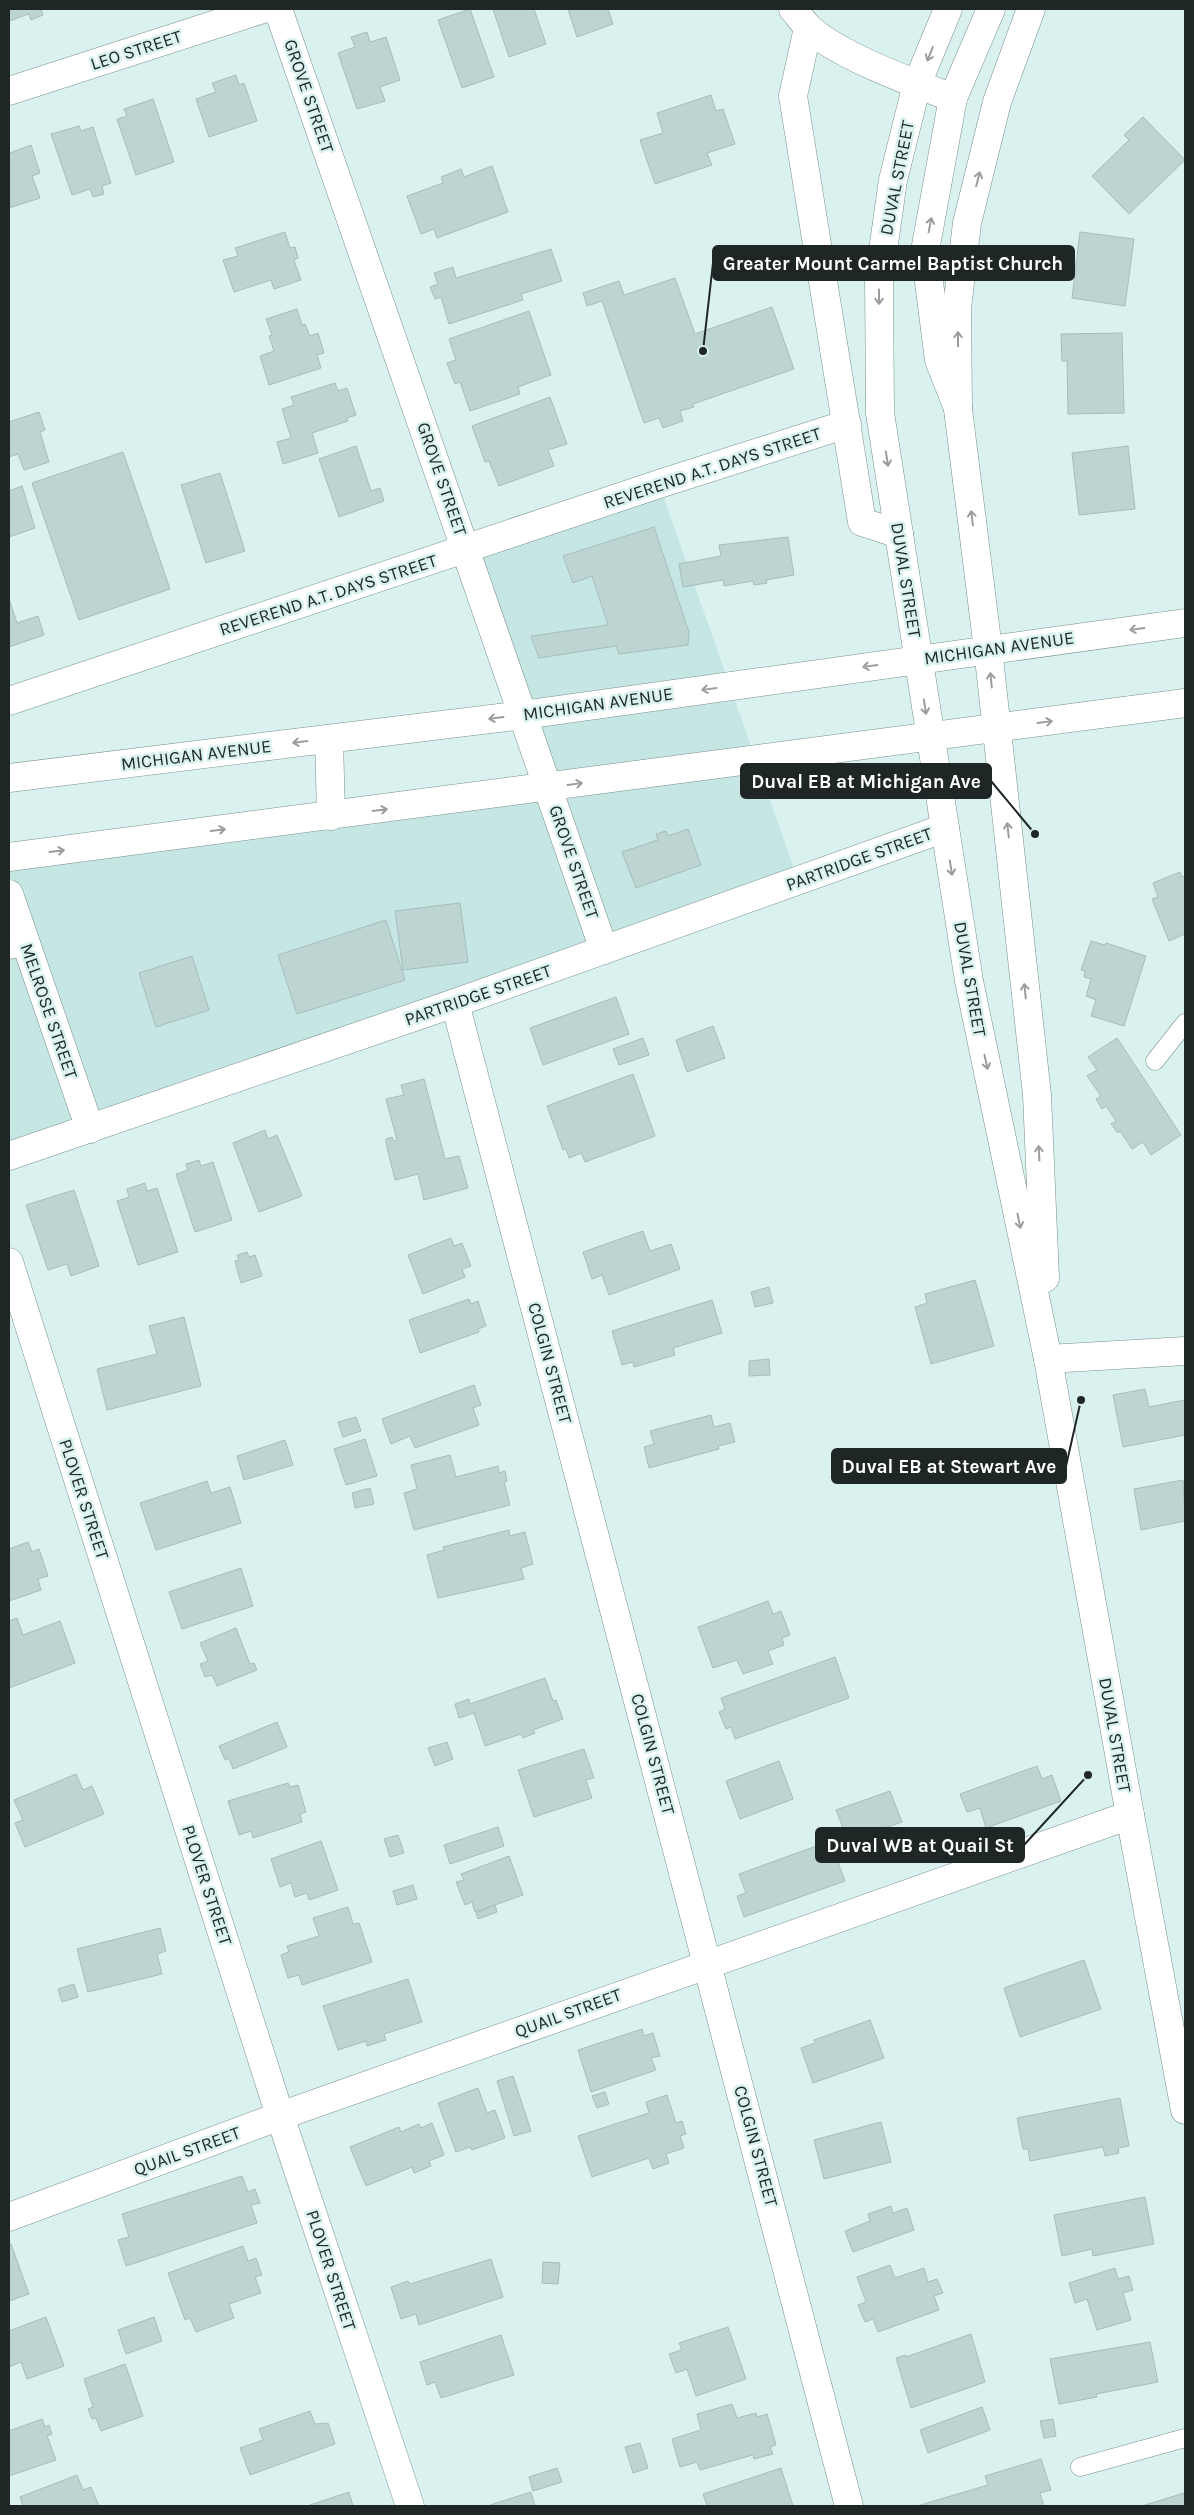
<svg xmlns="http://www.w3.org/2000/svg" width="1194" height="2515" viewBox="0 0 1194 2515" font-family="Karla,sans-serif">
  <rect width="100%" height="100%" fill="#d9f1ef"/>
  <!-- built -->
  <polygon fill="#c5e6e3" points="659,484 798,880 9,1154 9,859 548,788 467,549"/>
  <!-- building -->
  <g fill="#bdd5d2" stroke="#a6bdbb">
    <polygon points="9,9 43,9 41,9 43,15 31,20 29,14 9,21"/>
    <polygon points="470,9 494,77 462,88 438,20"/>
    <polygon points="493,9 534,9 546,44 509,57"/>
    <polygon points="568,9 608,9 613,24 577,37"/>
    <polygon points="367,32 370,42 386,37 400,80 380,87 385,101 357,109 338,53 355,47 351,37"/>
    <polygon points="236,75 239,85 244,83 257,121 209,137 196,99 216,92 212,83"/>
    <polygon points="711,95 716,111 723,109 735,144 707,153 712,165 655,184 640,140 663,133 657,113"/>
    <polygon points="153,99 174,162 136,175 117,119 127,116 124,109"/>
    <polygon points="1143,117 1185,160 1129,214 1092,176 1129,140 1124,135"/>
    <polygon points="79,126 81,131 93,127 111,183 102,186 104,194 93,197 90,189 72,195 51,134"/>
    <polygon points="31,145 40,173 32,176 40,198 9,208 9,150 10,153"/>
    <polygon points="492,166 508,212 437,238 434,229 421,234 407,196 443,183 441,177 461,169 464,177"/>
    <polygon points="285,232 290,248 295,247 298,258 294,260 301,280 274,289 271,280 234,292 223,260 238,256 235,248"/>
    <polygon points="1080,232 1134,239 1125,306 1072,298"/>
    <polygon points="551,249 562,281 521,294 523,300 449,324 441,297 435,299 430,287 438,284 434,273 453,267 456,278"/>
    <polygon points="675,278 695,334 772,307 794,369 693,404 694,407 680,411 683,421 663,428 659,418 644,423 602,301 587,306 583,293 619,281 624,295"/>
    <polygon points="297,309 302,325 305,324 310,336 318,333 324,353 317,355 321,368 269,385 260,356 274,351 269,336 272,335 266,319"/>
    <polygon points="529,311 551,375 518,387 520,394 470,411 460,382 455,384 447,363 456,360 449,339"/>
    <polygon points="1122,333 1124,413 1068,414 1067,361 1062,361 1061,334"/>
    <polygon points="335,383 338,391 347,388 356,415 347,418 348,421 312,433 318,453 283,464 277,442 291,438 282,409 294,405 291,397"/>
    <polygon points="550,397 567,444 548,450 554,466 499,486 489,461 485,462 472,426"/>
    <polygon points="39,412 45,430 40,432 49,462 24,470 18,454 9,457 9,422"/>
    <polygon points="356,446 371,491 380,488 384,501 339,517 319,459"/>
    <polygon points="1128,446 1135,509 1079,515 1072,453"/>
    <polygon points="123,452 170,589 79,620 32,483"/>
    <polygon points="220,473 245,551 206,563 181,485"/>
    <polygon points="22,486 35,528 9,537 9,491"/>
    <polygon points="654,527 689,632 688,645 619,654 616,646 539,658 531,636 608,625 592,576 573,583 563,556"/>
    <polygon points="788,537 794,575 766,580 767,583 754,585 753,581 724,586 723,580 683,587 679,564 721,556 719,545"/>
    <polygon points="9,599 17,623 38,616 44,635 9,647"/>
    <polygon points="688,829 701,865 636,888 622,852 658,840 656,834 666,831 668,836"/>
    <polygon points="1180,872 1182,877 1185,876 1185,934 1169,941 1152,899 1158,897 1153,883"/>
    <polygon points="460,903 468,962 403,970 395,911"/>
    <polygon points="386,920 405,980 297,1014 278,955"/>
    <polygon points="1091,941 1105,945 1106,943 1146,956 1124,1026 1091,1016 1096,1000 1086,996 1091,979 1084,977 1085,971 1081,970"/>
    <polygon points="192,956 209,1010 156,1027 139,973"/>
    <polygon points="616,997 629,1034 543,1065 530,1028"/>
    <polygon points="713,1026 725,1058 687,1072 676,1040"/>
    <polygon points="643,1038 649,1055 619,1065 613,1049"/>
    <polygon points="1117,1038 1181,1135 1151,1155 1143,1142 1132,1149 1120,1131 1118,1133 1111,1124 1116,1121 1106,1106 1102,1109 1096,1099 1101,1096 1087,1076 1097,1070 1088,1057"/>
    <polygon points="633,1074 655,1136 585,1162 581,1153 569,1158 566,1149 563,1150 547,1106"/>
    <polygon points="424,1079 445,1159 459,1156 468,1188 424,1200 418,1174 395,1180 386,1143 386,1139 392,1137 394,1141 397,1140 386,1099 404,1095 401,1085"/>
    <polygon points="265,1130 268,1139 277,1135 302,1196 259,1212 233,1143"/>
    <polygon points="199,1160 201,1166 213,1162 232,1220 195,1232 176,1174 188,1170 186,1164"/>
    <polygon points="145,1183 147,1191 157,1188 178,1252 138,1265 117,1201 129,1197 127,1189"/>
    <polygon points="74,1190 99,1266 71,1276 67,1264 48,1270 26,1205"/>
    <polygon points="643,1231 650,1251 671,1244 680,1269 609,1295 602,1275 592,1279 583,1252"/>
    <polygon points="451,1238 454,1246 462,1243 471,1266 462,1269 465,1277 423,1294 408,1255"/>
    <polygon points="247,1252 249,1257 255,1255 262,1276 241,1283 235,1261 239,1260 237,1255"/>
    <polygon points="975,1280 994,1346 931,1364 915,1307 927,1303 925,1294"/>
    <polygon points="769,1287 773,1303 755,1307 751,1292"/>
    <polygon points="469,1299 471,1304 478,1301 486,1326 478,1329 479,1332 420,1353 409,1320"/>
    <polygon points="712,1300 722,1333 673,1348 675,1355 634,1367 633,1362 622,1365 612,1331"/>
    <polygon points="184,1317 201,1386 107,1410 97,1369 157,1354 149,1326"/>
    <polygon points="769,1359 770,1375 749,1376 749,1361"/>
    <polygon points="474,1385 481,1405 473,1408 479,1425 415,1448 410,1436 391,1444 382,1419"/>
    <polygon points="1145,1389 1149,1407 1185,1400 1185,1435 1123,1447 1113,1395"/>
    <polygon points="711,1415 714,1427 730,1423 735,1442 718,1446 719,1449 649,1468 644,1447 654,1444 650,1431"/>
    <polygon points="356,1417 361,1431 343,1437 338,1422"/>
    <polygon points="365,1439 377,1476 346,1485 334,1449"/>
    <polygon points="285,1440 293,1465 244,1480 237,1456"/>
    <polygon points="450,1455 456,1477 498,1466 499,1473 505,1471 507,1481 504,1482 510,1505 414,1530 404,1493 417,1489 411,1465"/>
    <polygon points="1183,1480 1185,1521 1141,1530 1134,1489"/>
    <polygon points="207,1481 211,1493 230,1487 241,1523 156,1550 140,1503"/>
    <polygon points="370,1488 374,1504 355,1508 352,1493"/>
    <polygon points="509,1530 510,1536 525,1532 533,1564 521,1568 524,1579 438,1598 427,1555 444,1550 443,1547"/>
    <polygon points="28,1542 32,1552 39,1549 48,1576 38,1579 41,1590 9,1601 9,1549"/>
    <polygon points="241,1568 253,1606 182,1629 169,1592"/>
    <polygon points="768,1601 773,1614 781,1611 790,1635 782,1638 784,1645 768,1651 773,1664 743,1674 737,1660 713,1668 698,1627"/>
    <polygon points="17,1618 23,1635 60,1621 75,1663 9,1688 9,1621"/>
    <polygon points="236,1628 250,1664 254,1663 257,1670 217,1686 212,1675 205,1677 200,1664 208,1661 200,1643"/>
    <polygon points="835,1657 849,1698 735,1739 731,1727 726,1729 719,1712 725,1709 721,1698"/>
    <polygon points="545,1678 553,1701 556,1700 563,1719 533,1730 535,1733 523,1738 521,1734 485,1746 474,1713 459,1718 455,1704 469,1699 470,1704"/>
    <polygon points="277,1722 287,1747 233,1769 229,1758 225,1760 219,1746"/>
    <polygon points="447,1742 453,1759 435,1766 428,1748"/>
    <polygon points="584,1749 594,1778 586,1780 592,1798 534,1817 518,1770"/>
    <polygon points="779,1761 793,1799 740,1819 726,1781"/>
    <polygon points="1037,1766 1042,1779 1052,1775 1061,1801 986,1828 980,1808 967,1812 960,1794"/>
    <polygon points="76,1774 83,1790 92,1786 104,1814 25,1847 15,1823 23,1820 14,1800"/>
    <polygon points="288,1783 290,1787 298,1785 306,1812 300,1814 302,1822 253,1838 251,1831 239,1835 228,1801"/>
    <polygon points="890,1791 902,1822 848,1841 836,1810"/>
    <polygon points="498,1827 504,1846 450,1864 444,1845"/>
    <polygon points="398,1835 404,1853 390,1857 384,1839"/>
    <polygon points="321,1841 338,1890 309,1900 307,1893 295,1897 291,1883 280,1887 271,1859"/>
    <polygon points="830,1841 845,1881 744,1917 737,1896 746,1893 739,1874"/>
    <polygon points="509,1856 523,1895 475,1912 472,1902 465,1905 456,1882 464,1880 461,1874"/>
    <polygon points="413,1885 417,1899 397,1905 393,1891"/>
    <polygon points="495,1905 497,1912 478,1919 476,1913"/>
    <polygon points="348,1907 353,1924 359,1923 372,1962 302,1985 299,1975 288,1978 281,1955 289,1952 287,1946 319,1936 313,1918"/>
    <polygon points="160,1928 166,1951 157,1954 162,1974 88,1992 77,1949"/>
    <polygon points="1084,1960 1101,2009 1020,2037 1004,1988"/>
    <polygon points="408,1979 422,2022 384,2034 386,2040 367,2046 366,2041 338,2050 323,2006"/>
    <polygon points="74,1984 78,1997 62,2002 58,1989"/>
    <polygon points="870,2020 884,2058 813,2083 801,2048 815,2043 814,2040"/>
    <polygon points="642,2029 644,2036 653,2033 660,2056 651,2058 656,2070 591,2092 578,2050"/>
    <polygon points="513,2076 531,2131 514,2136 497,2081"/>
    <polygon points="478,2088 487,2113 495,2110 505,2138 472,2150 470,2147 456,2152 438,2103"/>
    <polygon points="605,2092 609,2104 597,2108 592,2096"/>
    <polygon points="667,2095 676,2123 682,2121 686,2134 680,2136 684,2148 666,2154 669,2163 653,2169 649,2158 592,2177 578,2136 649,2113 646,2102"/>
    <polygon points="1120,2098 1129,2146 1118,2148 1119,2153 1105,2156 1103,2147 1030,2161 1028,2149 1023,2149 1017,2118"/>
    <polygon points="881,2122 891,2162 824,2179 814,2140"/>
    <polygon points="432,2123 444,2155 429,2161 431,2166 414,2173 412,2167 366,2186 350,2147 399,2127 401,2132 419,2124 421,2128"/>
    <polygon points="242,2176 248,2192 255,2189 260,2203 251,2205 257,2223 126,2266 118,2240 129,2237 122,2214"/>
    <polygon points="1145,2197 1154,2244 1093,2256 1092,2249 1062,2256 1054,2215"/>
    <polygon points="891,2206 893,2213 907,2208 914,2230 853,2252 845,2231 870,2221 868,2214"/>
    <polygon points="11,2244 29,2294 9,2301 9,2245"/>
    <polygon points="243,2246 248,2261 256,2258 262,2275 255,2277 261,2293 229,2304 234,2318 196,2332 190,2318 185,2320 168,2273"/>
    <polygon points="491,2259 503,2297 419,2325 416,2314 401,2319 391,2287 408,2281 410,2284"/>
    <polygon points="543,2262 560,2263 558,2284 542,2283"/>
    <polygon points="890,2265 895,2278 924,2268 928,2282 937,2279 943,2293 934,2296 939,2310 878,2332 873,2319 865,2322 858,2305 866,2302 857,2277"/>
    <polygon points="1115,2268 1118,2279 1129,2276 1133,2290 1123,2293 1131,2320 1097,2330 1087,2299 1075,2303 1069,2283"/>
    <polygon points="46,2317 64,2366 27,2379 21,2362 9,2367 9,2331"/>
    <polygon points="154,2317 162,2341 126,2354 118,2330"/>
    <polygon points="728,2327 746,2379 696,2396 687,2369 676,2373 669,2354 682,2350 679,2343"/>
    <polygon points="971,2334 985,2382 911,2408 896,2358 905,2355 906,2357"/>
    <polygon points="501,2335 514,2375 441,2398 435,2382 427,2385 420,2362"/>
    <polygon points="1150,2342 1158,2382 1096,2394 1097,2397 1059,2404 1050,2359"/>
    <polygon points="125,2364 143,2416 101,2431 96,2418 92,2419 88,2409 93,2407 84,2379"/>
    <polygon points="732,2404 737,2418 756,2413 757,2417 767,2414 776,2445 770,2447 773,2454 754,2459 753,2455 700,2470 697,2462 680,2467 672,2439 701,2430 697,2414"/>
    <polygon points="982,2407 990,2430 928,2453 920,2430"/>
    <polygon points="310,2411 315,2424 328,2423 335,2444 250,2475 240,2448 263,2440 259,2429"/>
    <polygon points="42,2419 45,2427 49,2425 52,2434 47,2436 56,2460 9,2476 9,2431"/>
    <polygon points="1053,2419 1056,2436 1044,2438 1040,2421"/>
    <polygon points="640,2443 648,2468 633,2473 625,2447"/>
    <polygon points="1041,2459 1051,2490 1040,2493 1044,2506 917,2506 988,2485 985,2476"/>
    <polygon points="557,2468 562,2482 533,2491 529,2477"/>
    <polygon points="781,2468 793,2506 707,2506 703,2494"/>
    <polygon points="77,2475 83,2490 91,2487 99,2506 23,2506 20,2497"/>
    <polygon points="349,2492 353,2506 307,2506"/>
    <polygon points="531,2492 535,2506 487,2506"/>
    <polygon points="1184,2493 1185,2506 1142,2506"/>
  </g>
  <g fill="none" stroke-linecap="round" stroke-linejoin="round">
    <defs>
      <g id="lane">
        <polyline points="9,950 27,946"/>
        <polyline points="1155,1061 1185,1023"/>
        <polyline points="1080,2467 1185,2438"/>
      </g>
      <g id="street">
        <polyline points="278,9 604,950"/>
        <path d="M 793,9 C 798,15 802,21 808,27 C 836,55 914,83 953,98"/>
        <polyline points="808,28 793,96 862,522 899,534"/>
        <polyline points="9,91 263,9"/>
        <polyline points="958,408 939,360 925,251 953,98 991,9"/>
        <polyline points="9,701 659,484 847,424"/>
        <polyline points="9,894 90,1129"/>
        <polyline points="455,1003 849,2506"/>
        <polyline points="9,1156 455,1003 945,828"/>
        <polyline points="9,1262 280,2116 410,2506"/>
        <polyline points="1048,1359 1185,1351"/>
        <polyline points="9,2217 280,2116 1130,1815"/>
      </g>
      <g id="secondary">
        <polyline points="948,9 917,84 893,180 879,279 880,413 969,981 1048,1359 1130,1815 1185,2110"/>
        <polyline points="1031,9 997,102 967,223 957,308 958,409 988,649 1037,1095 1045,1278"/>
        <polyline points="329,739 331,816"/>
        <polyline points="9,778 523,715 1185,623"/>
        <polyline points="9,857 1185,703"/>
      </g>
    </defs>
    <!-- lane casing -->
    <use href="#lane" stroke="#79908e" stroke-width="19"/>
    <!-- street casing -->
    <use href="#street" stroke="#79908e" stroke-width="29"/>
    <!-- secondary casing -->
    <use href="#secondary" stroke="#79908e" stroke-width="29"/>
    <!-- lane -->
    <use href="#lane" stroke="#fff" stroke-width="18"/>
    <!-- street -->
    <use href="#street" stroke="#fff" stroke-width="28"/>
    <!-- secondary -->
    <use href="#secondary" stroke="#fff" stroke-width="28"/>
  </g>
  <!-- one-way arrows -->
  <defs><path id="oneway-shaft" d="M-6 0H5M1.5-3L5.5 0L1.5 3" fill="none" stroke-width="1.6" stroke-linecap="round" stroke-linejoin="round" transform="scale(1.25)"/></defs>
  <g stroke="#9a9e9d">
    <use href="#oneway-shaft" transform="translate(930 54) rotate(112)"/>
    <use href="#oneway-shaft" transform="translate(978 179) rotate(-76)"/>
    <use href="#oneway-shaft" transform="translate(930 225) rotate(-79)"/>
    <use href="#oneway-shaft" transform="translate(879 297) rotate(90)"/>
    <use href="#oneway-shaft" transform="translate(958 339) rotate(-90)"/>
    <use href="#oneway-shaft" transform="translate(887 459) rotate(81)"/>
    <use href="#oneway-shaft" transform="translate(972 518) rotate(-97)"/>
    <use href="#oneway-shaft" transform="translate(1137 629) rotate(172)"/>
    <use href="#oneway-shaft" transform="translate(870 666) rotate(172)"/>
    <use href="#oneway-shaft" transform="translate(991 680) rotate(-96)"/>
    <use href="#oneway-shaft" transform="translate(709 689) rotate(172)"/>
    <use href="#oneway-shaft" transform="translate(925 707) rotate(81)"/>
    <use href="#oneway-shaft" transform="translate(496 718) rotate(173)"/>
    <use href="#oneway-shaft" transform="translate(1045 722) rotate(-8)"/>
    <use href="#oneway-shaft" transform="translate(300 742) rotate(173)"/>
    <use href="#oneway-shaft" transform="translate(575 784) rotate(-8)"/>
    <use href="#oneway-shaft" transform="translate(380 810) rotate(-7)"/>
    <use href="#oneway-shaft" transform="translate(218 830) rotate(-7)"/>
    <use href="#oneway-shaft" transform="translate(1008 830) rotate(-96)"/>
    <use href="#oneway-shaft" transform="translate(57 851) rotate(-7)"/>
    <use href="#oneway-shaft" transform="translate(951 868) rotate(81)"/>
    <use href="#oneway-shaft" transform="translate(1025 991) rotate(-96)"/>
    <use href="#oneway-shaft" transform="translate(986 1062) rotate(78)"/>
    <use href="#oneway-shaft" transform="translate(1039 1153) rotate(-93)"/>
    <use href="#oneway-shaft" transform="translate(1019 1221) rotate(78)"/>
  </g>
  <g text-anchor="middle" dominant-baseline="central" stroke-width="5" stroke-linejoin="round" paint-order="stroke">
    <!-- street labels -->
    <g font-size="18" fill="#1e2726" stroke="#d9f1ef">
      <text transform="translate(136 50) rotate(-18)">LEO STREET</text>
      <text transform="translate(309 96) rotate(71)">GROVE STREET</text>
      <text transform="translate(897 178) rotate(-79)">DUVAL STREET</text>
      <text transform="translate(712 468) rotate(-18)">REVEREND A.T. DAYS STREET</text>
      <text transform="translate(442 479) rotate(71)">GROVE STREET</text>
      <text transform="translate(906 580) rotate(81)">DUVAL STREET</text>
      <text transform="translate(328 595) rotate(-18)">REVEREND A.T. DAYS STREET</text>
      <text transform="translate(999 648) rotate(-8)">MICHIGAN AVENUE</text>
      <text transform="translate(598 704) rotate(-8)">MICHIGAN AVENUE</text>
      <text transform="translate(196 755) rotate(-7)">MICHIGAN AVENUE</text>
      <text transform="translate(859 859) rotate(-20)">PARTRIDGE STREET</text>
      <text transform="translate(574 862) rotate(71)">GROVE STREET</text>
      <text transform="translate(970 979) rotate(80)">DUVAL STREET</text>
      <text transform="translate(478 995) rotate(-19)">PARTRIDGE STREET</text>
      <text transform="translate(49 1011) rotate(71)">MELROSE STREET</text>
      <text transform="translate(550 1363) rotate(75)">COLGIN STREET</text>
      <text transform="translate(84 1499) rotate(72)">PLOVER STREET</text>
      <text transform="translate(1115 1735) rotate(80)">DUVAL STREET</text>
      <text transform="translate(653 1754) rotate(75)">COLGIN STREET</text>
      <text transform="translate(207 1885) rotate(72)">PLOVER STREET</text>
      <text transform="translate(568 2013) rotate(-20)">QUAIL STREET</text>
      <text transform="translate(756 2146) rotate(75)">COLGIN STREET</text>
      <text transform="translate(187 2151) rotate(-20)">QUAIL STREET</text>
      <text transform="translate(331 2270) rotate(72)">PLOVER STREET</text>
    </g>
  </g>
  <!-- callouts -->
  <path fill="none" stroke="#1e2726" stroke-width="2" d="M703 351L713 263M1035 834L991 781M1081 1400L1066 1466M1088 1775L1024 1845"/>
  <g fill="#1e2726" stroke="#d9f1ef" stroke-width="2">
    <circle cx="703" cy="351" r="5"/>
    <circle cx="1035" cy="834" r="5"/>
    <circle cx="1081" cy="1400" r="5"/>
    <circle cx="1088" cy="1775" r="5"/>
  </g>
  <g fill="#1e2726" stroke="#1e2726" stroke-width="2">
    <rect x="713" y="246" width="361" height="34" rx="5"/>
    <rect x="741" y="764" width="250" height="34" rx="5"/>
    <rect x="832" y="1449" width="234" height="34" rx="5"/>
    <rect x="816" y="1828" width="208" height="34" rx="5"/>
  </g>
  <g font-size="19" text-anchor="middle" font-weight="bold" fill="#fff">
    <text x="893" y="270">Greater Mount Carmel Baptist Church</text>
    <text x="866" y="788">Duval EB at Michigan Ave</text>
    <text x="949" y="1473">Duval EB at Stewart Ave</text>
    <text x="920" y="1852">Duval WB at Quail St</text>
  </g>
  <!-- border -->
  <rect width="1194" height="2515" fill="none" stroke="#1e2726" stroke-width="20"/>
</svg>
